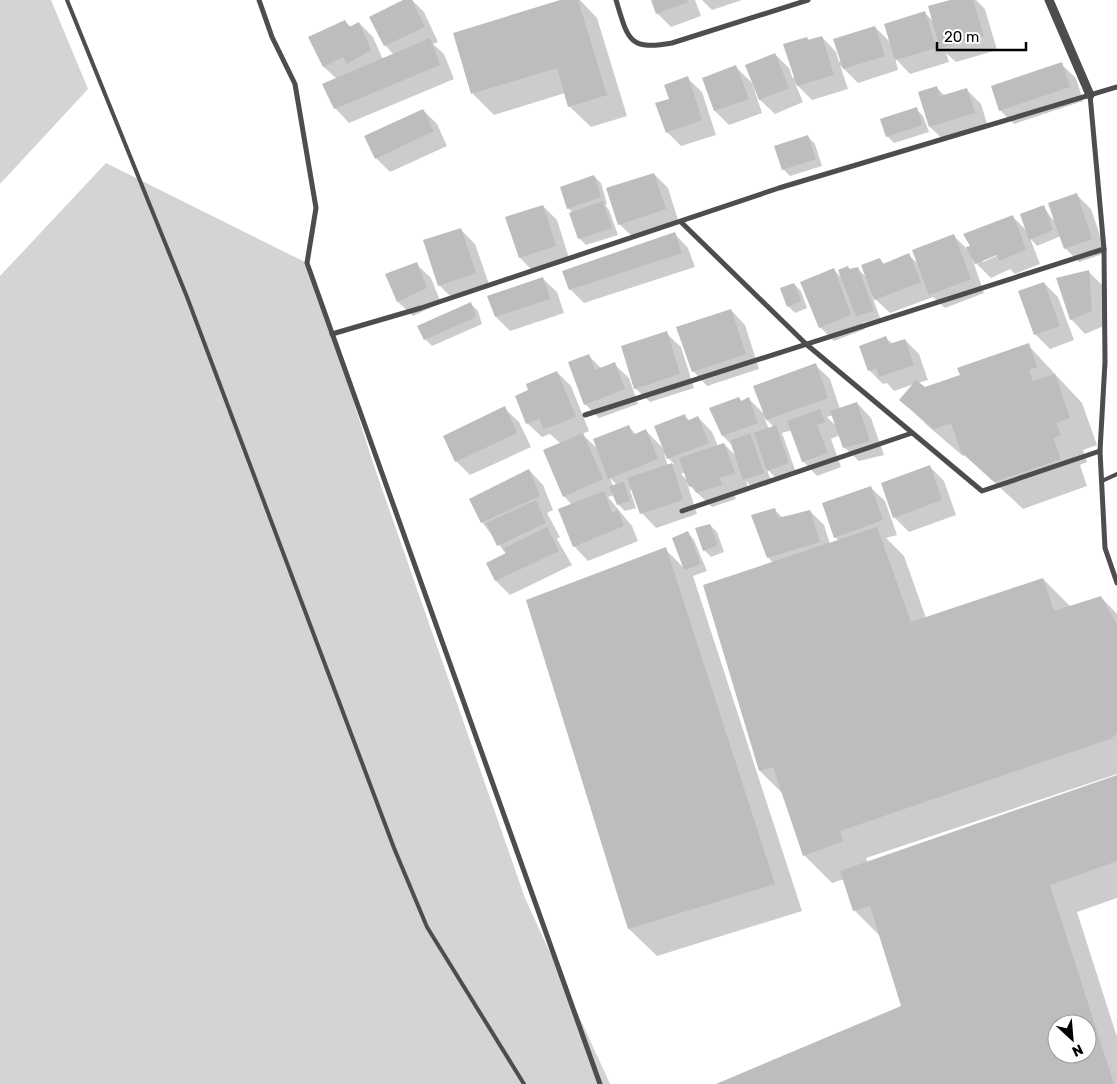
<svg xmlns="http://www.w3.org/2000/svg" width="1117" height="1084" viewBox="0 0 1117 1084" font-family="Rubik,sans-serif">
  <rect width="100%" height="100%" fill="#fff"/>
  <!-- green -->
  <g fill="#d4d4d4">
    <polygon points="0,0 51,0 88,89 0,184"/>
    <polygon points="106,163 307,263 332,334 374,466 525,898 610,1084 0,1084 0,276"/>
  </g>
  <!-- shadow -->
  <g fill="#0003" fill-rule="evenodd">
    <polygon points="406,0 412,0 424,12 438,42 433,44 444,54 454,79 349,123 335,108 337,79 324,67 310,38 345,22 351,27 359,23 373,37 383,60 394,55 385,45"/>
    <polygon points="565,0 580,0 597,18 627,116 591,127 569,106 565,93 494,115 473,94"/>
    <polygon points="652,0 695,0 701,16 671,27 657,13"/>
    <polygon points="702,0 742,0 712,10"/>
    <polygon points="954,0 976,0 985,9 997,50 956,62 946,53 949,62 910,74 895,58 898,70 858,83 840,65 848,89 812,100 795,83 803,102 775,114 760,100 746,66 775,54 789,68 793,79 807,38 810,41 822,37 836,52 839,62 875,27 891,43 925,13 934,22"/>
    <polygon points="1061,64 1076,78 1083,101 1014,124 1000,110"/>
    <polygon points="736,67 752,83 762,113 729,125 715,111 704,79"/>
    <polygon points="687,78 702,92 716,135 681,146 667,132"/>
    <polygon points="937,88 945,96 967,90 981,104 988,127 945,141 930,127"/>
    <polygon points="916,109 923,116 929,132 894,143 887,136"/>
    <polygon points="423,110 437,124 447,146 390,172 376,158"/>
    <polygon points="808,137 815,144 822,166 790,176 783,169"/>
    <polygon points="654,174 668,188 679,223 634,238 619,224"/>
    <polygon points="594,176 601,183 607,204 605,205 609,210 618,235 586,245 579,238 573,213 568,208"/>
    <path d="M 1076,194 L 1091,209 L 1106,253 L 1079,262 L 1065,248 L 1061,236 L 1037,246 L 1030,238 L 1040,264 L 1015,274 L 1010,269 L 991,278 L 976,263 L 970,252 L 984,293 L 945,308 L 933,297 L 890,313 L 872,296 L 880,318 L 862,323 L 865,329 L 834,341 L 820,327 L 834,270 L 843,279 L 848,267 L 850,270 L 857,268 L 867,278 L 879,259 L 885,265 L 909,255 L 919,265 L 953,235 L 967,249 L 1013,217 L 1028,232 L 1043,206 L 1053,220 ZM 1002,251 L 1003,253 L 983,262 L 983,259 Z"/>
    <polygon points="543,206 557,220 570,261 534,272 520,258"/>
    <polygon points="461,230 475,244 490,287 453,299 439,285"/>
    <polygon points="674,233 688,248 695,267 584,303 570,289"/>
    <polygon points="416,264 431,278 441,303 413,316 398,302 387,275"/>
    <polygon points="1088,271 1103,286 1106,325 1085,334 1071,319"/>
    <polygon points="542,278 557,292 564,313 510,331 496,317 489,296"/>
    <polygon points="1044,283 1058,297 1074,340 1050,349 1035,334"/>
    <polygon points="794,284 801,291 807,308 795,313 788,306"/>
    <polygon points="471,304 478,311 482,324 432,346 425,339"/>
    <polygon points="731,310 745,325 759,369 707,386 693,371"/>
    <polygon points="666,333 681,347 694,388 650,402 635,388"/>
    <polygon points="886,338 893,344 905,340 919,354 928,380 918,383 925,388 961,376 1028,345 1082,403 1097,445 1083,450 1087,462 1080,465 1087,486 1023,509 965,455 963,456 929,427 901,400 914,384 894,391 887,383 883,384 869,370"/>
    <polygon points="589,356 602,369 614,364 629,378 638,404 599,418 585,404"/>
    <path d="M 815,365 L 830,379 L 840,409 L 857,403 L 871,418 L 884,455 L 859,461 L 844,447 L 840,435 L 831,439 L 841,467 L 817,476 L 803,461 L 792,430 L 782,433 L 795,470 L 775,477 L 766,468 L 771,480 L 751,486 L 746,481 L 748,487 L 733,492 L 736,499 L 712,507 L 687,483 L 697,514 L 656,528 L 642,513 L 633,489 L 630,490 L 636,508 L 625,511 L 618,504 L 614,495 L 608,497 L 632,526 L 638,541 L 588,561 L 574,546 L 572,505 L 564,496 L 561,444 L 550,434 L 542,437 L 527,423 L 530,391 L 557,372 L 571,386 L 589,431 L 582,434 L 599,450 L 629,427 L 636,434 L 646,431 L 664,449 L 684,415 L 690,421 L 698,417 L 712,432 L 718,446 L 724,444 L 737,457 L 733,446 L 723,436 L 739,399 L 742,402 L 749,399 L 766,416 ZM 833,415 L 838,428 L 827,417 ZM 764,417 L 774,427 L 769,429 ZM 664,454 L 674,464 L 668,466 ZM 685,472 L 689,482 L 681,474 ZM 610,478 L 617,485 L 613,486 Z"/>
    <polygon points="504,408 519,422 531,447 470,475 456,461"/>
    <polygon points="930,467 944,481 956,515 909,532 894,517"/>
    <polygon points="529,470 543,485 553,510 547,513 560,537 557,539 572,565 510,595 496,581 487,564 506,554 482,522 470,499"/>
    <path d="M 870,487 L 885,501 L 897,535 L 886,538 L 904,556 L 926,618 L 1043,579 L 1071,607 L 1101,597 L 1117,614 L 1117,774 L 866,858 L 868,863 L 1117,776 L 1117,898 L 1077,912 L 1117,1037 L 1117,1084 L 717,1084 L 903,1007 L 881,937 L 854,910 L 844,879 L 832,883 L 805,856 L 784,795 L 760,771 L 704,586 L 773,563 L 768,557 L 775,510 L 783,518 L 810,511 L 824,525 L 830,544 L 839,541 L 835,537 ZM 1057,1024 L 1087,1024 L 1087,1054 L 1057,1054 Z"/>
    <polygon points="710,525 717,532 724,552 711,557 704,550"/>
    <polygon points="688,533 694,540 707,571 693,576 802,911 657,956 629,929 527,601 665,549 684,568"/>
  </g>
  <!-- building -->
  <g fill="#bdbdbd" fill-rule="evenodd">
    <polygon points="403,0 412,0 425,27 384,46 369,17"/>
    <polygon points="560,0 578,0 607,95 568,107 557,68 471,94 453,33"/>
    <polygon points="651,0 687,0 688,2 656,14"/>
    <polygon points="950,0 973,0 984,36 940,48 928,6"/>
    <polygon points="925,11 936,48 895,60 884,24"/>
    <polygon points="345,20 349,27 359,22 371,50 347,64 343,57 323,67 308,37"/>
    <polygon points="875,26 885,56 843,69 833,39"/>
    <polygon points="822,36 834,75 797,86 783,44 807,37 808,40"/>
    <polygon points="430,38 440,65 334,109 322,84"/>
    <polygon points="775,53 789,88 759,100 745,65"/>
    <polygon points="1062,62 1070,87 999,111 991,86"/>
    <polygon points="736,65 749,99 714,111 702,78"/>
    <polygon points="688,76 702,120 666,133 655,103 669,99 664,85"/>
    <polygon points="937,86 940,96 967,88 975,113 929,127 918,92"/>
    <polygon points="917,107 922,125 886,137 880,119"/>
    <polygon points="423,109 434,131 375,159 364,136"/>
    <polygon points="808,135 816,159 782,170 774,146"/>
    <polygon points="654,173 666,209 618,225 606,188"/>
    <polygon points="594,175 601,197 567,209 560,187"/>
    <polygon points="1077,193 1092,239 1064,249 1048,203"/>
    <polygon points="603,201 612,228 578,239 569,213"/>
    <polygon points="543,205 556,246 519,258 505,217"/>
    <polygon points="1044,205 1053,230 1029,240 1020,214"/>
    <polygon points="1013,215 1026,249 1000,261 997,255 975,264 966,247 970,246 963,234"/>
    <polygon points="461,228 476,273 438,286 423,240"/>
    <polygon points="675,232 682,253 569,290 562,271"/>
    <polygon points="954,234 971,279 929,295 912,250"/>
    <polygon points="909,253 921,282 874,300 861,265 880,258 883,264"/>
    <polygon points="417,262 427,288 397,302 385,274"/>
    <polygon points="848,266 849,269 858,267 874,311 856,316 838,270"/>
    <polygon points="834,268 851,315 819,328 800,282"/>
    <polygon points="1089,270 1092,311 1070,320 1056,278"/>
    <polygon points="543,277 550,299 495,317 487,296"/>
    <polygon points="1044,282 1060,326 1034,335 1018,291"/>
    <polygon points="794,283 801,301 787,307 780,288"/>
    <polygon points="471,302 476,317 424,340 417,326"/>
    <polygon points="731,309 746,354 692,372 676,327"/>
    <polygon points="667,331 680,374 634,389 621,346"/>
    <polygon points="886,336 889,344 905,339 914,365 879,377 876,368 868,371 859,346"/>
    <polygon points="1029,343 1037,367 1029,370 1033,381 1055,374 1070,418 1056,423 1061,435 1053,438 1061,459 994,482 961,452 951,423 934,429 899,400 916,380 925,387 960,375 957,368"/>
    <polygon points="589,354 595,370 615,362 625,389 584,405 568,362"/>
    <polygon points="816,363 828,398 766,420 753,386"/>
    <polygon points="557,371 576,417 544,429 539,419 526,424 515,396 528,390 526,384"/>
    <polygon points="739,397 741,401 749,397 758,423 722,436 709,408"/>
    <polygon points="857,402 870,441 843,448 830,411"/>
    <polygon points="505,406 517,433 455,462 443,436"/>
    <polygon points="820,409 825,422 817,425 828,453 802,462 787,421"/>
    <polygon points="685,414 687,421 698,416 709,443 667,459 654,426"/>
    <polygon points="629,425 633,435 646,429 658,459 608,479 593,439"/>
    <polygon points="776,425 789,463 767,471 754,433"/>
    <polygon points="583,433 603,479 563,497 543,450"/>
    <polygon points="750,433 764,473 743,480 730,441"/>
    <polygon points="724,443 735,473 720,478 722,485 696,493 693,486 689,487 679,458"/>
    <polygon points="672,463 683,500 640,514 627,478"/>
    <polygon points="930,465 942,500 893,518 881,483"/>
    <polygon points="529,469 540,496 481,523 469,499"/>
    <polygon points="624,482 630,501 617,505 609,486"/>
    <polygon points="871,486 883,520 834,538 822,503"/>
    <polygon points="604,491 612,513 618,510 624,526 573,547 558,509"/>
    <polygon points="536,500 546,523 497,546 486,523"/>
    <polygon points="775,508 778,518 810,510 820,542 767,558 751,515"/>
    <polygon points="710,524 718,545 703,551 695,528"/>
    <polygon points="547,527 559,551 495,581 486,563 506,553 504,548"/>
    <polygon points="877,527 911,622 1043,578 1054,611 1101,596 1117,625 1117,734 1110,739 840,831 843,841 803,856 773,767 759,771 703,585"/>
    <polygon points="688,531 701,564 684,570 672,538"/>
    <polygon points="666,547 775,884 628,929 526,600"/>
    <path d="M 1117,775 L 1117,861 L 1050,885 L 1114,1084 L 716,1084 L 901,1006 L 870,906 L 853,911 L 840,871 ZM 1057,1024 L 1087,1024 L 1087,1054 L 1057,1054 Z"/>
  </g>
  <g fill="none" stroke-linecap="round" stroke-linejoin="round">
    <!-- service -->
    <g stroke="#4d4d4d" stroke-width="4">
      <polyline points="67,0 187,297 394,848 427,927 524,1084"/>
      <polyline points="1102,481 1117,474"/>
    </g>
    <!-- minor -->
    <g stroke="#4d4d4d" stroke-width="5">
      <polyline points="259,0 272,37 295,84 316,208 307,263 600,1084"/>
      <path d="M 616,0 C 628,39 628,51 672,43 L 808,0"/>
      <polyline points="1090,95 1104,249 1105,362 1100,451 1105,548 1117,583"/>
      <polyline points="681,222 806,344 982,491 1100,451"/>
      <polyline points="332,334 421,308 779,188 1117,87"/>
      <polyline points="585,415 1104,249"/>
      <polyline points="682,511 912,433"/>
    </g>
    <!-- tertiary -->
    <polyline stroke="#4d4d4d" stroke-width="9" points="1049,0 1090,95"/>
  </g>
  <!-- north arrow -->
  <g transform="translate(1072 1039) rotate(154)"><circle r="24" fill="#ffffff" stroke="#999999"/>
  <path d="M0-4L9 19L0 12L-9 19Z" fill="#000000"/>
  <text y="-8" font-size="14" font-weight="bold" text-anchor="middle" fill="#000000">N</text>
  </g>
  <!-- scale -->
  <path d="M937 42v8h89v-8" fill="none" stroke="#000000" stroke-width="2.5"/>
  <text x="944" y="42" font-size="15" fill="#000000" stroke="#ffffff" stroke-width="4" paint-order="stroke">20 m</text>
</svg>
